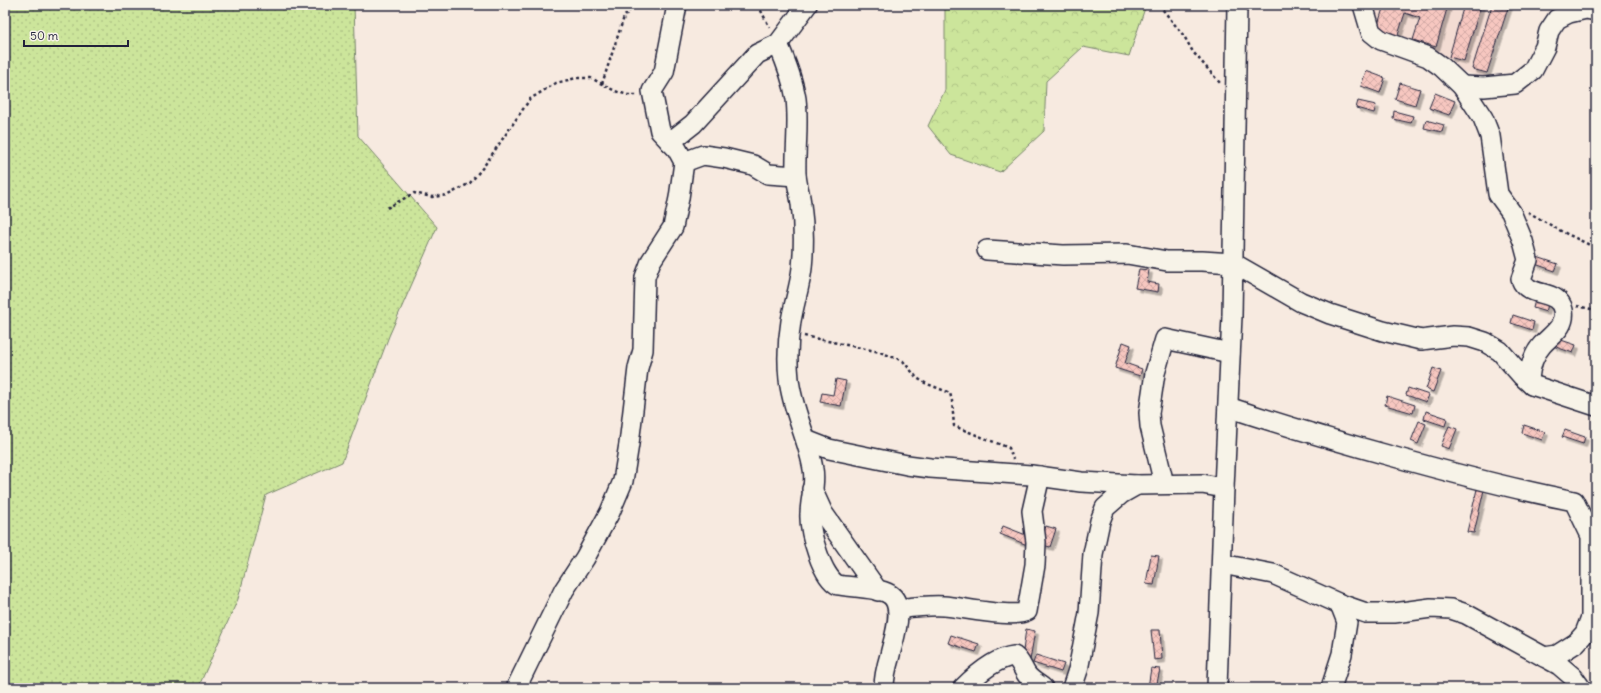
<svg xmlns="http://www.w3.org/2000/svg" width="1601" height="693" viewBox="0 0 1601 693" font-family="Delius,sans-serif">
  <defs>
    <pattern id="grass-dots" width="8" height="8" patternUnits="userSpaceOnUse"><rect width="8" height="8" fill="#cce59b"/><path d="M2 2h.1M6 6h.1" fill="none" stroke="#afc486" stroke-width="1.8" stroke-linecap="round"/></pattern>
    <pattern id="forest-crowns" width="20" height="18" patternUnits="userSpaceOnUse"><rect width="20" height="18" fill="#cce59b"/><path d="M2 6a3 3 0 1 1 6 0M12 15a3 3 0 1 1 6 0" fill="none" stroke="#afc486"/></pattern>
    <pattern id="building-cross-hatch" width="8" height="8" patternUnits="userSpaceOnUse"><rect width="8" height="8" fill="#f7c7c0"/><path d="M0 0l8 8M0 8l8-8" fill="none" stroke="#d3aba6"/></pattern>
    <filter id="shadow"><feDropShadow dx="3.5" dy="3.5" stdDeviation="0" flood-color="#0004"/></filter>
  </defs>
  <rect width="100%" height="100%" fill="#f7eae0"/>
  <filter id="ink" filterUnits="userSpaceOnUse"><feTurbulence type="fractalNoise" baseFrequency=".025" numOctaves="2"/><feDisplacementMap in="SourceGraphic" scale="8" xChannelSelector="R" yChannelSelector="G"/><feConvolveMatrix kernelMatrix="1 2 1 2 8 2 1 2 1" color-interpolation-filters="sRGB"/></filter>
  <g filter="url(#ink)">
    <!-- built -->
    <polygon fill="#f3dcd3" points="1375,5 1507,5 1484,78 1364,39"/>
    <!-- grass -->
    <polygon fill="url(#grass-dots)" stroke="#77846b" points="5,5 354,5 358,136 437,227 389,336 342,462 266,495 238,599 198,688 5,688"/>
    <!-- forest -->
    <polygon fill="url(#forest-crowns)" stroke="#77846b" points="945,5 1146,5 1129,56 1083,47 1046,81 1044,131 1000,172 951,155 928,126 945,90"/>
    <!-- building -->
    <g fill="url(#building-cross-hatch)" stroke="#22223b" filter="url(#shadow)">
      <polygon points="1384,5 1412,5 1425,9 1426,5 1448,5 1436,47 1413,40 1420,18 1405,13 1397,38 1376,31"/>
      <polygon points="1464,5 1481,5 1464,61 1449,57"/>
      <polygon points="1492,5 1509,5 1487,73 1472,69"/>
      <polygon points="1366,71 1385,78 1380,93 1361,86"/>
      <polygon points="1400,83 1420,89 1415,105 1395,99"/>
      <polygon points="1435,93 1455,101 1449,115 1429,108"/>
      <polygon points="1358,101 1376,105 1374,113 1356,108"/>
      <polygon points="1394,111 1413,116 1411,123 1393,119"/>
      <polygon points="1426,120 1444,125 1442,132 1424,128"/>
      <polygon points="1537,257 1558,264 1555,271 1535,264"/>
      <polygon points="1139,269 1149,270 1147,282 1159,284 1158,292 1135,288"/>
      <polygon points="1535,300 1548,304 1546,312 1533,308"/>
      <polygon points="1513,315 1534,322 1532,330 1511,323"/>
      <polygon points="1555,338 1576,345 1573,353 1553,346"/>
      <polygon points="1123,342 1131,345 1125,363 1142,369 1140,376 1115,368"/>
      <polygon points="1433,368 1441,371 1433,392 1426,389"/>
      <polygon points="836,379 846,381 841,406 820,402 822,393 833,395"/>
      <polygon points="1408,388 1429,395 1426,402 1406,395"/>
      <polygon points="1387,396 1415,405 1413,413 1385,405"/>
      <polygon points="1426,411 1447,418 1445,426 1424,419"/>
      <polygon points="1419,421 1426,424 1418,444 1411,441"/>
      <polygon points="1524,425 1545,432 1542,440 1522,433"/>
      <polygon points="1449,426 1457,429 1449,449 1441,446"/>
      <polygon points="1565,430 1585,437 1583,444 1562,437"/>
      <polygon points="1477,489 1484,490 1474,533 1467,532"/>
      <polygon points="1003,526 1031,537 1027,545 1000,534"/>
      <polygon points="1046,526 1056,529 1050,547 1040,544"/>
      <polygon points="1151,555 1159,556 1154,585 1146,584"/>
      <polygon points="1026,629 1035,631 1030,660 1022,658"/>
      <polygon points="1151,630 1160,630 1162,659 1154,660"/>
      <polygon points="951,635 979,644 976,652 948,643"/>
      <polygon points="1036,655 1064,664 1061,672 1033,663"/>
      <polygon points="1151,668 1160,669 1156,688 1148,688"/>
    </g>
    <g fill="none" stroke-linecap="round" stroke-linejoin="round">
      <defs>
        <g id="minor">
          <path d="M 1363,5 L 1371,32 L 1381,40 L 1428,57 L 1442,67 L 1462,86 L 1483,118 L 1490,136 L 1498,194 L 1511,212 L 1523,241 L 1528,260 L 1521,279 C 1528,299 1559,288 1563,310 C 1566,327 1552,334 1542,345 C 1533,355 1530,367 1529,379 L 1532,385"/>
          <path d="M 778,44 C 786,62 793,80 796,99 C 799,124 795,150 796,175 C 797,185 800,194 801,204 C 804,225 804,247 802,268 C 800,286 794,303 791,321 C 788,339 787,360 789,379 C 792,410 808,438 813,469 C 816,483 810,500 810,514 C 809,531 822,578 838,585 C 850,587 880,588 889,594 C 907,605 893,640 890,655 C 887,665 884,677 884,688"/>
          <polyline points="1462,86 1484,87 1515,84 1533,70 1545,47 1549,31 1557,19 1569,13 1586,9 1596,11"/>
          <polyline points="670,142 693,124 757,54 778,44 807,5"/>
          <polyline points="684,162 703,155 724,158 753,165 768,174 796,176"/>
          <polyline points="987,250 1063,255 1127,254 1167,261 1202,261 1233,263 1301,302 1330,314 1383,331 1421,340 1453,336 1469,337 1485,342 1500,351 1522,376 1532,385 1596,406"/>
          <path d="M 1228,407 C 1282,425 1336,441 1391,456 C 1452,473 1513,489 1574,501 L 1591,536 L 1591,617 L 1585,633 L 1576,643 L 1557,655 L 1544,657"/>
          <polyline points="806,440 829,449 907,465 930,468 1031,475 1081,482 1137,485 1202,484 1224,488"/>
          <polyline points="1164,484 1150,426 1149,413 1155,373 1165,339 1230,353"/>
          <polyline points="812,489 823,513 878,591"/>
          <polyline points="1222,564 1273,574 1340,604 1366,613 1394,613 1431,608 1451,609 1466,614 1559,665 1573,677 1581,688"/>
          <path d="M 898,609 C 914,607 929,605 944,606 C 961,607 1014,619 1027,611 L 1035,565 L 1036,542 L 1032,511 L 1040,476"/>
          <polyline points="516,688 564,590 585,558 610,512 623,481 629,444 638,368 643,350 645,277 651,261 673,227 679,198 684,162 677,149 660,131 652,91 664,72 677,5"/>
          <path d="M 963,688 C 976,675 995,658 1014,656 C 1021,661 1022,668 1027,675 C 1032,681 1038,684 1043,688"/>
          <polyline points="1072,688 1078,670 1089,613 1093,554 1100,521 1105,508 1121,494 1137,485"/>
          <polyline points="1217,688 1224,488 1232,316 1237,5"/>
          <polyline points="1331,688 1342,654 1347,622 1340,604"/>
        </g>
      </defs>
      <!-- minor casing -->
      <use href="#minor" stroke="#22223b" stroke-width="22"/>
      <!-- path -->
      <g stroke="#22223b" stroke-width="2.5" stroke-dasharray="3 3" stroke-linecap="butt">
        <polyline points="758,5 770,28"/>
        <polyline points="1159,5 1184,36 1193,52 1220,83"/>
        <polyline points="602,84 624,17 634,5"/>
        <polyline points="387,208 414,193 432,197 448,195 470,183 484,166 530,99 556,83 576,78 591,78 615,91 628,95 637,95"/>
        <polyline points="1528,212 1561,231 1596,248"/>
        <polyline points="1577,306 1596,310"/>
        <polyline points="804,336 880,352 903,361 917,378 925,383 950,393 952,401 954,426 1009,448 1013,459"/>
      </g>
      <!-- minor -->
      <use href="#minor" stroke="#f7f3e8" stroke-width="19"/>
    </g>
  </g>
  <!-- margin -->
  <rect width="1601" height="693" fill="none" stroke="#f7f3e8" stroke-width="20"/>
  <rect x="10" y="10" width="1581" height="673" fill="none" stroke="#22223b" stroke-width="1.5" filter="url(#ink)"/>
  <!-- scale -->
  <path d="M24 40v6h104v-6" fill="none" stroke="#22223b" stroke-width="2"/>
  <text x="30" y="40" font-size="12" fill="#22223b" stroke="#f7f3e8" stroke-width="3" paint-order="stroke">50 m</text>
</svg>
